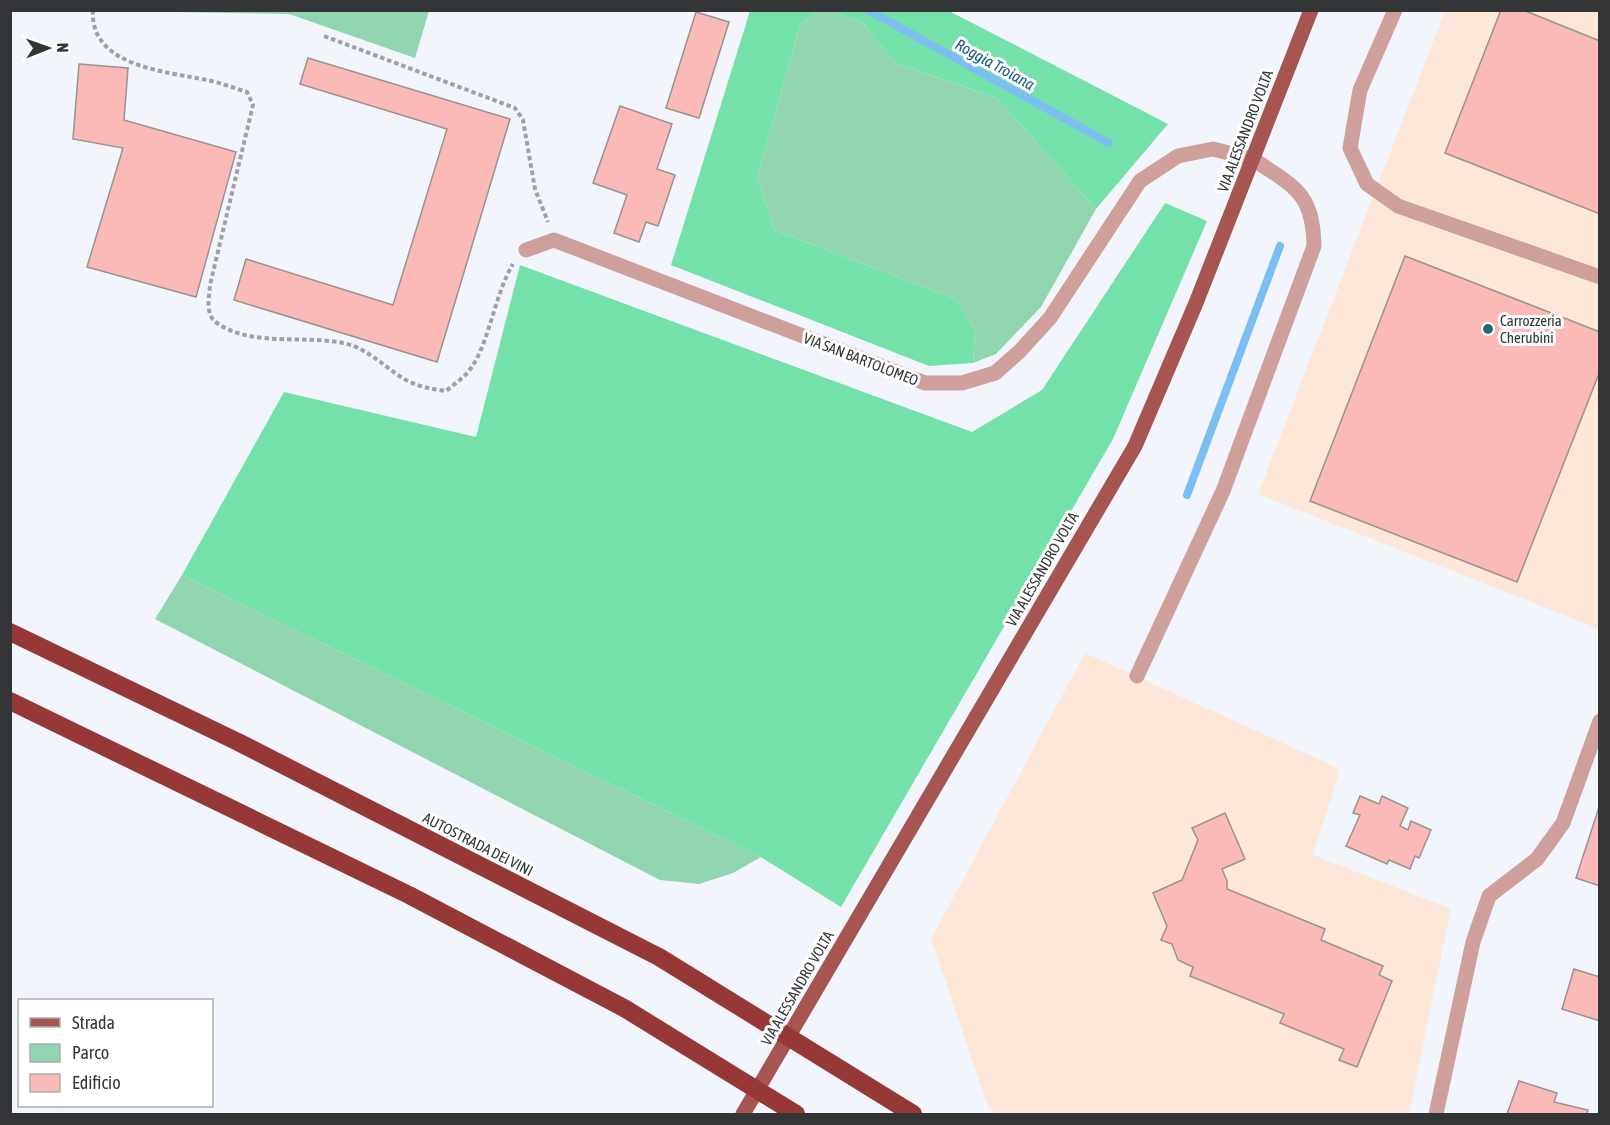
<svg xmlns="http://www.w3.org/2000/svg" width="1610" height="1125" viewBox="0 0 1610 1125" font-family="'Asap Condensed',sans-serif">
  <rect width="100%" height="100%" fill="#f2f6fc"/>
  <!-- industrial -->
  <g fill="#fce7d9">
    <polygon points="1445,11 1599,11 1599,629 1258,494"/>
    <polygon points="1085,653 1340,769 1313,855 1451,909 1409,1114 997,1114 989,1109 931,939"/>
  </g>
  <!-- green -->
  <g fill="#90d5b0">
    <polygon points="118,11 118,10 429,11 415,58 289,14"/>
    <polygon points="817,11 831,11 863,23 896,63 997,98 1096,209 1041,307 996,354 973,363 975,330 956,299 774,230 757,178 800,25"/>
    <polygon points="182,575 761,857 733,873 699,884 660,880 155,619"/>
  </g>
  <!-- forest -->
  <g fill="#74e0aa">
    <polygon points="750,11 817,11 800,25 757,178 774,230 956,299 975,330 973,363 929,366 671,265"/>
    <polygon points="831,11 949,11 1168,124 1096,209 997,98 896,63 863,23"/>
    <polygon points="1165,203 1207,221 1113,439 841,907 761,857 182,575 284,392 476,437 520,265 972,432 1042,390"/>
  </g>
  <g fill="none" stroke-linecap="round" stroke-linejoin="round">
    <!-- stream -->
    <g stroke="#7bbef2" stroke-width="8">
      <polyline points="868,10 1109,143"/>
      <polyline points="1187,495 1280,246"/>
    </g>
  </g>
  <!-- building -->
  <g fill="#fbbab8" stroke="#999291" stroke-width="1.5">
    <polygon points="1501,10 1523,10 1600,41 1600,214 1445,153"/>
    <polygon points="696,12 729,22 699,118 666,108"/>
    <polygon points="308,58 510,119 437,362 234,300 246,259 393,305 447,129 300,84"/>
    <polygon points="79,64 128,68 124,120 236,152 196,297 87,267 123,148 73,139"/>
    <polygon points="620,106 672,124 657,169 675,175 658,226 646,222 639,242 614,233 627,195 593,183"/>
    <polygon points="1405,256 1600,332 1600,371 1517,582 1310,501"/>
    <polygon points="1360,796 1379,804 1382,796 1408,808 1400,826 1408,830 1411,821 1431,830 1419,858 1415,856 1410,869 1389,860 1387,864 1346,846 1360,815 1353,813"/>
    <polygon points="1600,804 1600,886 1576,878"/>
    <polygon points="1225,813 1245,859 1222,869 1227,881 1227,889 1325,929 1321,940 1383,966 1379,975 1392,981 1357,1067 1339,1060 1344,1049 1280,1023 1284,1014 1190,976 1193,967 1178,960 1172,944 1161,940 1167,926 1153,893 1182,880 1198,840 1192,828"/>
    <polygon points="1574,969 1600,977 1600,1021 1562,1009"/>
    <polygon points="1519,1081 1557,1093 1554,1102 1588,1110 1587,1114 1507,1114"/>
  </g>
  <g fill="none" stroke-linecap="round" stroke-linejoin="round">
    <!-- path -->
    <g stroke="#9da0a4" stroke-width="4" stroke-dasharray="4.5 3" stroke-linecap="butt">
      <path d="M 93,10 C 89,67 169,72 207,80 C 221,83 234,88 247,92 L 253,105 L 210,285 C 209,299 205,315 217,323 C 251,347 304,335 343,343 C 368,348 385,368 406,380 C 419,387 432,389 446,391 C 453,385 462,379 468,372 C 489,347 494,295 513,264"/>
      <polyline points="324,36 515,108 523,120 535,189 548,222"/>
    </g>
    <!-- lane -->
    <path stroke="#cf9f9b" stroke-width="15" d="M 1137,676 L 1223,491 L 1314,246 C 1313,192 1294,187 1253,159"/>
    <!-- street -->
    <g stroke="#cf9f9b" stroke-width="15">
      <polyline points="1395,10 1360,90 1350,148 1367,184 1398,206 1600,277"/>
      <polyline points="526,250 554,240 925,383 962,383 995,373 1019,352 1050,318 1140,181 1178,156 1213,149 1253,159"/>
      <polyline points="1436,1114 1473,942 1489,896 1537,859 1563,823 1600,721"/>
    </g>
    <!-- primary -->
    <polyline stroke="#a65551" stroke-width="15" points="743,1114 1135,446 1196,303 1311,10"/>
    <!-- highway -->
    <g stroke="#963836" stroke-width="18">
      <polyline points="10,632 238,742 659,957 913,1114"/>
      <polyline points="10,701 409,895 624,1008 796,1114"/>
    </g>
  </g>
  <!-- markers -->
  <circle fill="#216c74" stroke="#fff" stroke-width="2" cx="1488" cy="329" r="6"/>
  <g text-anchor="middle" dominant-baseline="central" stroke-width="6" stroke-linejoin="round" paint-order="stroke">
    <!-- street labels -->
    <g font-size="15" fill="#333537" stroke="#fff">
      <text transform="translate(1245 131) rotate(-69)">VIA ALESSANDRO VOLTA</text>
      <text transform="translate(861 359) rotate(21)">VIA SAN BARTOLOMEO</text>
      <text transform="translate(1042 569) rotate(-60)">VIA ALESSANDRO VOLTA</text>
      <text transform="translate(478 844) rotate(27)">AUTOSTRADA DEI VINI</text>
      <text transform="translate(797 988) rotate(-60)">VIA ALESSANDRO VOLTA</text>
    </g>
    <!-- poi labels -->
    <g font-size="15" fill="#333537" stroke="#fff" text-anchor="start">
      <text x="1500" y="320">Carrozzeria<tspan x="1500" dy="17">Cherubini</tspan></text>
    </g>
    <!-- water labels -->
    <g font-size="16" font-style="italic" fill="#185882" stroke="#fff">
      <text transform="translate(995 64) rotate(29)">Roggia Troiana</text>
    </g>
  </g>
  <!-- border -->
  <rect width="1610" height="1125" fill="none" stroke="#333537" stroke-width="24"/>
  <!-- legend -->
  <rect x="18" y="999" width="195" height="108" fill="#ffffff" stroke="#adaeaf" stroke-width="1.5"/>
  <rect x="30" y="1018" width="30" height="9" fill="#a65551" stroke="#adaeaf" stroke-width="1.5"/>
  <text x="72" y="1029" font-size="18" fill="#333537">Strada</text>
  <rect x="30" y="1044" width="30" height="18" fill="#90d5b0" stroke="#adaeaf" stroke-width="1.5"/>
  <text x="72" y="1059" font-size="18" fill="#333537">Parco</text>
  <rect x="30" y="1074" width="30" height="18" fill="#fbbab8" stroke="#adaeaf" stroke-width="1.5"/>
  <text x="72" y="1089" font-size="18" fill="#333537">Edificio</text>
  <!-- north arrow -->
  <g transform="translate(48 48) rotate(89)" stroke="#ffffff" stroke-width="4.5" paint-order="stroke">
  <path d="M0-4.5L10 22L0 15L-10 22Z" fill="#333537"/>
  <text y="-9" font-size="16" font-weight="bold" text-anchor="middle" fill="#333537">N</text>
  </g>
</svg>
